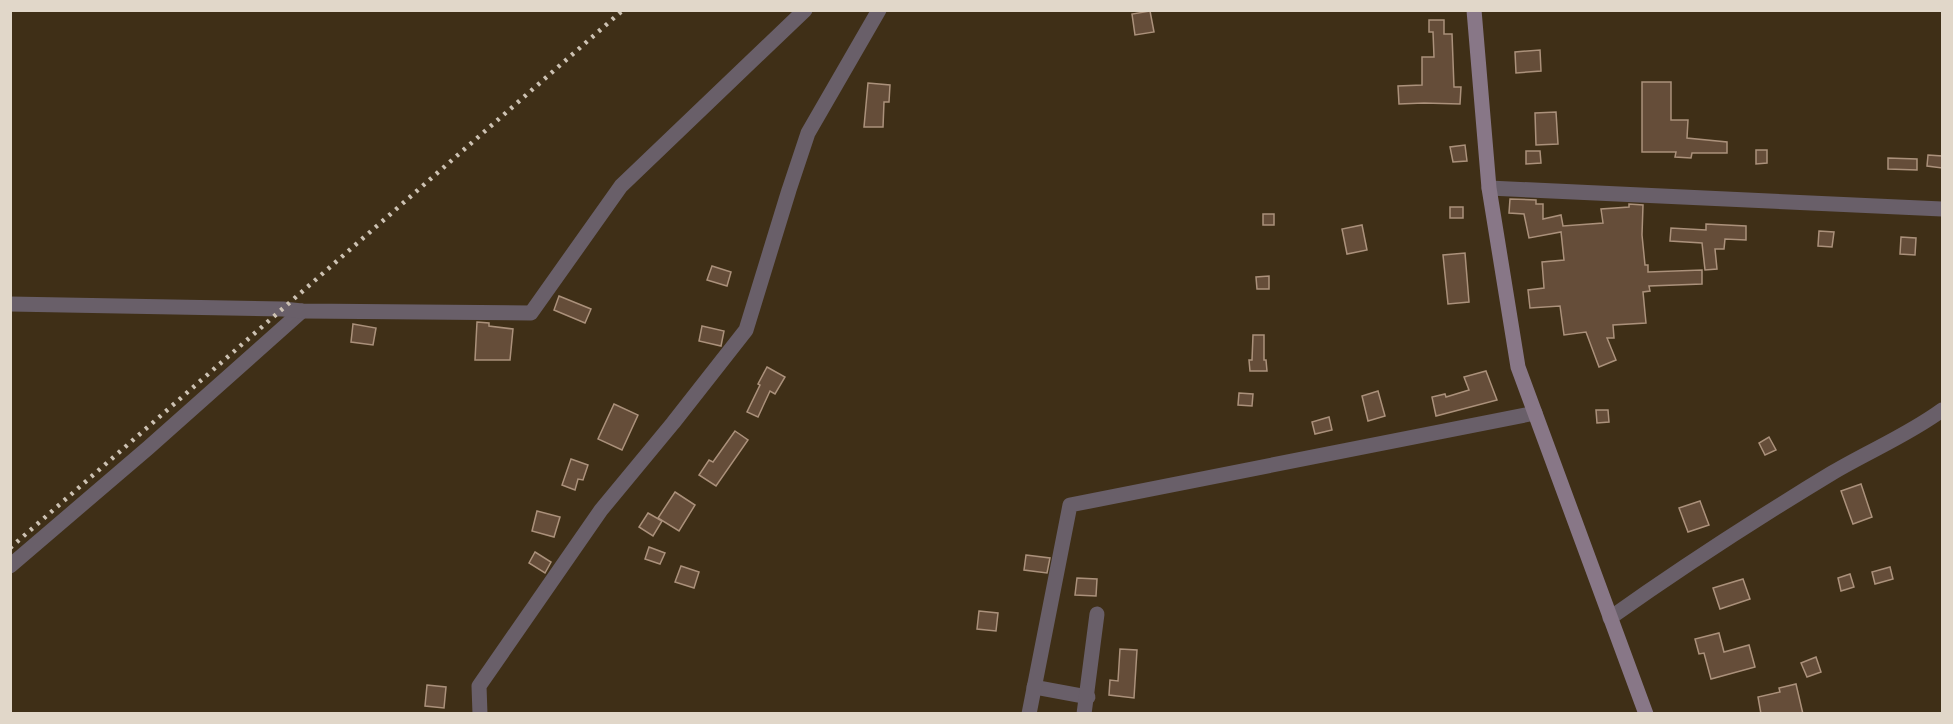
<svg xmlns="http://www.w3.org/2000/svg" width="1953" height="724" viewBox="0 0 1953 724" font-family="Commissioner,sans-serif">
  <rect width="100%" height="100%" fill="#3f2f17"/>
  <!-- building -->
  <g fill="#654d39" stroke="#ab917b" stroke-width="1.5">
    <polygon points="1150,11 1154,32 1135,35 1132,14"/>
    <polygon points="1429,20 1444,20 1444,34 1452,34 1454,87 1461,87 1460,104 1424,103 1399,104 1398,86 1422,85 1422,57 1434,57 1433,32 1429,32"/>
    <polygon points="1540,50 1541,71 1516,73 1515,52"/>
    <polygon points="1642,82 1671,82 1671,120 1688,120 1687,138 1727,142 1727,153 1692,153 1691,158 1675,157 1676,152 1642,152"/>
    <polygon points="868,83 890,85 889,102 884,102 883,127 864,127"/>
    <polygon points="1556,112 1558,144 1536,145 1535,113"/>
    <polygon points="1465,145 1467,161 1453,162 1450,147"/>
    <polygon points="1756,150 1767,150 1767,163 1756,164"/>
    <polygon points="1526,151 1540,151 1541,163 1526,164"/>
    <polygon points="1928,155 1942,156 1942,168 1927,166"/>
    <polygon points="1888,158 1917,159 1917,170 1888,169"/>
    <polygon points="1510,199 1536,200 1536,204 1543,204 1543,219 1561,215 1563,226 1603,223 1601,209 1629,207 1629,204 1643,205 1642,235 1645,265 1648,265 1648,272 1702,270 1702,284 1649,286 1650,291 1643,292 1646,323 1613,325 1614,338 1607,338 1616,360 1599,367 1586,332 1564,335 1560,306 1530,308 1528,290 1544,288 1542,262 1564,260 1561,232 1529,238 1524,214 1509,213"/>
    <rect x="1450" y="207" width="13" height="11"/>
    <rect x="1263" y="214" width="11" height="11"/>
    <polygon points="1706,224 1746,226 1746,240 1725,239 1724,249 1715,249 1717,269 1705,270 1702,243 1670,241 1671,228 1706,230"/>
    <polygon points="1362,225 1367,250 1347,254 1342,229"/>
    <polygon points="1819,231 1834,232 1832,247 1818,246"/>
    <polygon points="1901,237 1916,238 1915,255 1900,254"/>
    <polygon points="1465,253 1469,302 1448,304 1443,255"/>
    <polygon points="712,266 731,272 727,286 707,280"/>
    <polygon points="1269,276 1269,289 1257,289 1256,277"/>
    <polygon points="559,296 591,309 585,323 554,310"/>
    <polygon points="477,322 489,323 489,326 513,329 510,360 475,360"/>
    <polygon points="353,324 376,328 373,345 351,342"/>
    <polygon points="702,326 724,331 721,346 699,341"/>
    <polygon points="1253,335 1264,335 1264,360 1266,360 1267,371 1250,371 1249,360 1252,360"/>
    <polygon points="767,367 785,377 775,394 770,391 758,417 747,412 760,385 758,384"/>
    <polygon points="1486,371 1497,400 1436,416 1432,397 1445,394 1446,397 1469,390 1464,377"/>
    <polygon points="1378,391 1385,416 1368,421 1362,396"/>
    <polygon points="1239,393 1253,394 1252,406 1238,405"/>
    <polygon points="614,404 638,415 622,450 598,439"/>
    <polygon points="1596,410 1608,410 1609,422 1597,423"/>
    <polygon points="1329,417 1332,430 1315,434 1312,422"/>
    <polygon points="735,431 748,440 716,486 699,475 709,460 713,462"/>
    <polygon points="1769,437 1776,450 1765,455 1759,443"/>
    <polygon points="571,459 588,465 583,480 578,479 575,490 562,485"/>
    <polygon points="1861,484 1872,517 1853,524 1841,491"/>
    <polygon points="675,492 695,505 679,531 658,518"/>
    <polygon points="1700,501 1709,525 1688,532 1679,508"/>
    <polygon points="537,511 560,517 554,537 532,531"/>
    <polygon points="648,513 662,521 653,536 639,527"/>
    <polygon points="649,547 665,553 660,564 645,559"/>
    <polygon points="535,552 551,562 545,573 529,563"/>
    <polygon points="1026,555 1050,558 1047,573 1024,570"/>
    <polygon points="681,566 699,572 694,588 675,582"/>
    <polygon points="1890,567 1893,579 1875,584 1872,572"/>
    <polygon points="1850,574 1854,587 1841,591 1838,578"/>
    <polygon points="1077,578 1097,579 1096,596 1075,595"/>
    <polygon points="1743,579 1750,599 1720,609 1713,588"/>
    <polygon points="979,611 998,613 996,631 977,629"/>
    <polygon points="1719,633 1724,652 1749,645 1755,667 1711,679 1704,653 1699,654 1695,639"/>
    <polygon points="1120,649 1137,650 1134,698 1109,695 1110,680 1118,681"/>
    <polygon points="1816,657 1821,672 1807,677 1801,663"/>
    <polygon points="1796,684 1803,714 1761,714 1758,697 1780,692 1779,688"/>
    <polygon points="427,685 446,687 444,708 425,706"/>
  </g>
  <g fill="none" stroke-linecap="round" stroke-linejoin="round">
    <!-- minor -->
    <g stroke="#695f69" stroke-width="15">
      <polyline points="1489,188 1942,209"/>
      <polyline points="10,566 148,448 302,311"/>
      <path d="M 1610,618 C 1682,567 1756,519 1832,473 C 1869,451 1908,435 1942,410"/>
      <polyline points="1034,687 1088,697"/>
      <polyline points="480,714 479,686 601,510 673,423 746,330 789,190 808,133 879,10"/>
      <polyline points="1029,714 1070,505 1535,413"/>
      <polyline points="1084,714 1097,614"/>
    </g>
    <!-- tertiary -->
    <polyline stroke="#695f69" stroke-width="15" points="10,304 283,309 302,311 531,313 621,186 805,10"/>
    <!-- secondary -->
    <polyline stroke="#887787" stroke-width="15" points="1474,10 1489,188 1518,367 1646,714"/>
    <!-- rail -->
    <polyline stroke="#cdc2b3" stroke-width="4.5" stroke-dasharray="3 6" stroke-linecap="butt" points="10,548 623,10"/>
  </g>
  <!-- border -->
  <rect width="1953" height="724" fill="none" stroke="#e1d7c9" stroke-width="24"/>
</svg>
